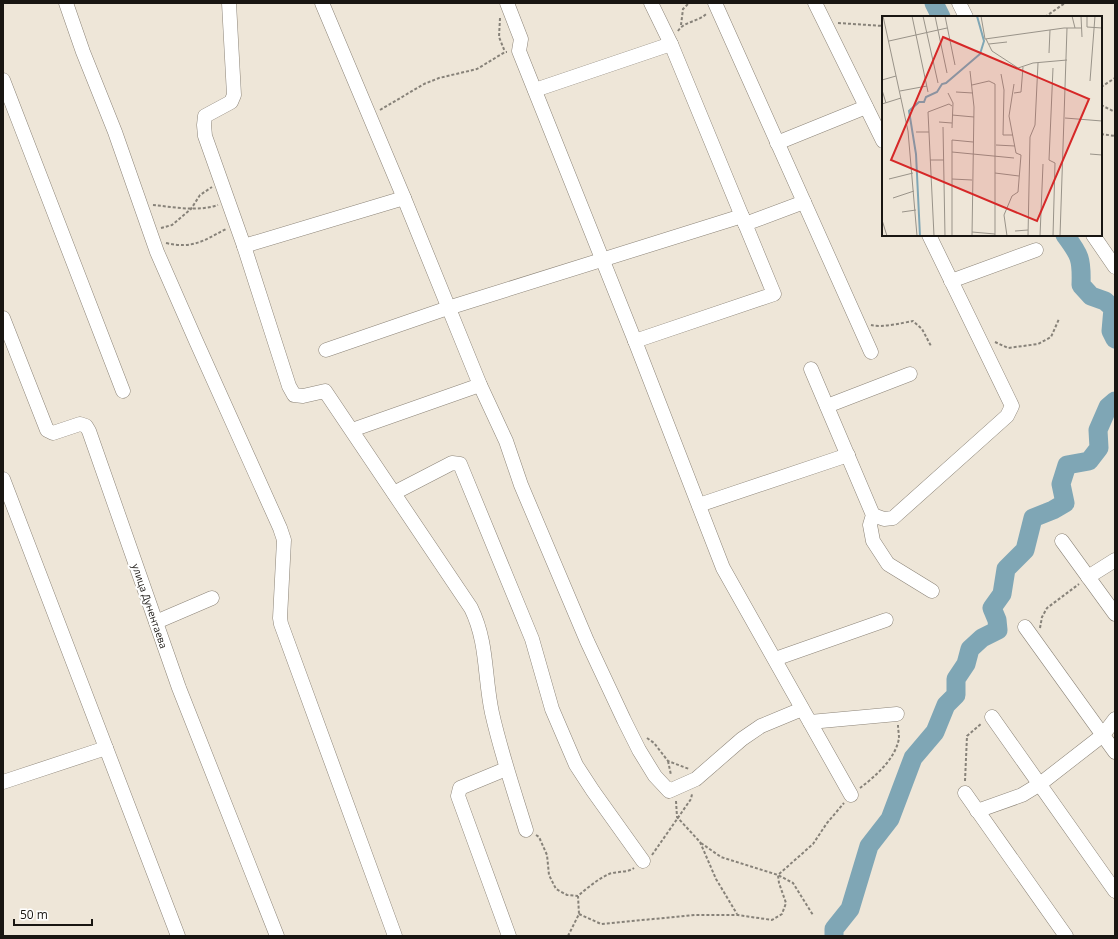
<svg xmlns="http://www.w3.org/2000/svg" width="1118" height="939" viewBox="0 0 1118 939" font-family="'Open Sans',sans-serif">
  <rect width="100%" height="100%" fill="#eee6d8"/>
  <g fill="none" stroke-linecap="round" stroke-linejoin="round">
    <!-- river -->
    <g stroke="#7fa6b5" stroke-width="19">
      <polyline points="934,3 941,17"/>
      <path d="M 1065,235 C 1080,255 1082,259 1081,285 L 1091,296 L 1105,301 L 1113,308 L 1111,331 L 1115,339"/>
      <polyline points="834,936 834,929 850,909 869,846 890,819 913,758 935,732 946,705 956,695 956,679 966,664 970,649 982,638 998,630 997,620 992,608 1002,594 1006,569 1025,550 1033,518 1053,510 1065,503 1061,484 1067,465 1089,461 1099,448 1098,430 1108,407 1115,401"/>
    </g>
    <defs>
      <g id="minor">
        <polyline points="66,3 83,52 115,132 157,252 196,341 280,528 284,540 280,618 281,624 395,936"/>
        <path d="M 229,3 L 234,95 L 231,102 L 205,116 L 204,125 L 205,136 L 244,246 L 289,386 L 294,395 L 303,396 L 325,391 L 471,608 C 488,643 484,676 492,713 C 501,753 514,791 526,830"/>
        <polyline points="322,3 404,198 480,385 506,441 521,485 587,641 624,720 639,750 655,776 669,791 696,779 742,739 761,726 802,709"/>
        <polyline points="507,3 521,39 519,51 635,341 723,568 851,795"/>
        <polyline points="715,3 871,352"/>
        <polyline points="815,3 883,141"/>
        <polyline points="959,3 966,17"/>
        <polyline points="3,80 123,391"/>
        <polyline points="535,90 671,44"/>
        <polyline points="777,143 866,107"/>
        <polyline points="745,224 804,202"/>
        <polyline points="1093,235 1115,267"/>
        <polyline points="244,246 404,198"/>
        <polyline points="951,281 1036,250"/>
        <polyline points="3,318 47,430 53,433 80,424 86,426 89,431 179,688 277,936"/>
        <polyline points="635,341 774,294 671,44 651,3"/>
        <polyline points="326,350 448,308 742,216"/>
        <polyline points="811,369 873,515 870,525 873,541 888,564 932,591"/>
        <polyline points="827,406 910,374"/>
        <polyline points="352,430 480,385"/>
        <polyline points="3,479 178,936"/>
        <polyline points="394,493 452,463 460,464 532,639 552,709 576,765 593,791 643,861"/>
        <polyline points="699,505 848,455"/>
        <polyline points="873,515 884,519 893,518 1007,416 1012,406 929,235"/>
        <polyline points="1062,541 1115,614"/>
        <polyline points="1088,577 1115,560"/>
        <polyline points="156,622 212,598"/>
        <polyline points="1025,627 1115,752"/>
        <polyline points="775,659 886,620"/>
        <polyline points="992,717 1115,891"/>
        <polyline points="810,722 897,714"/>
        <polyline points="506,769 460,788 458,796 509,936"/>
        <polyline points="3,782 106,748"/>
        <polyline points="965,793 1066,936"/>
        <polyline points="977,811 1022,795 1040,784 1103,735 1115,719"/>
      </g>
    </defs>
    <!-- minor casing -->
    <use href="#minor" stroke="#8c8478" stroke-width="15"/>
    <!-- path -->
    <g stroke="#878279" stroke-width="2" stroke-dasharray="3 2" stroke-linecap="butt">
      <polyline points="1045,17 1065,3"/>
      <polyline points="500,18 499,37 505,52"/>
      <polyline points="838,23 883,26"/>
      <polyline points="681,25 683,9 689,3"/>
      <path d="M 678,31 C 684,21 699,22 707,13"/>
      <polyline points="1101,87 1115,78"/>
      <polyline points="1101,105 1115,112"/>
      <polyline points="380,110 424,84 439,78 477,69 505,52 507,52"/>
      <polyline points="1101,134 1115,136"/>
      <path d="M 153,205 C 174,207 197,212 218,205"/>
      <polyline points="161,228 172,225 191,209 200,195 212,187"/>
      <path d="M 166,243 C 193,249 203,241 226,229"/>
      <path d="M 871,325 C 882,328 902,323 913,321 L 922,329 L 931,346"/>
      <polyline points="995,342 1008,348 1038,344 1051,337 1059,319"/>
      <polyline points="1040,628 1042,617 1047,608 1079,584"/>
      <polyline points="647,738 654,743 668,761 689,769"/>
      <polyline points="668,761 671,775"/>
      <polyline points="965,781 967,736 982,723"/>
      <path d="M 860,788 C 876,776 896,758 899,738 C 899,734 898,729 898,725"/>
      <polyline points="676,801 677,817 700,842 716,879 737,914"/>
      <path d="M 536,835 L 539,837 L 547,855 L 549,875 L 556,889 L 567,895 L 578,896 C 587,888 598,879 609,874 C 617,871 627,873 634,868"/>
      <polyline points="701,843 721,857 778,875 793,883 813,915"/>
      <polyline points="652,855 691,799 692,794"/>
      <polyline points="579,914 601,924 695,915 738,915 772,920 782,914 786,903 779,883 778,875 813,844 827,823 844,803"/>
      <polyline points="568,936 579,914 578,896"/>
    </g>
    <!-- minor -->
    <use href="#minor" stroke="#fff" stroke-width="14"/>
  </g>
  <g text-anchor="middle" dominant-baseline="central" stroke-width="4" stroke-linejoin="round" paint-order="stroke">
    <!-- street labels -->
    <g font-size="10" fill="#191612" stroke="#fff">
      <text transform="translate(150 606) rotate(71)">улица Дунентаева</text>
    </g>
  </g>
  <!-- overview -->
  <g transform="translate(882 16)">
    <rect width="220" height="220" fill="#eee6d8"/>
    <path fill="none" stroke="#7fa6b5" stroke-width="2" d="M 38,220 L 34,138 L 27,95 L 37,86 L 42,86 L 44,81 L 55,76 L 60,68 L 64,67 L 98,38 L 102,25 L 95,0"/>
    <path fill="none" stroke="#999389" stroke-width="1" d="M 1,0 L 26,115 L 35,220M 30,0 L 46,76M 41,0 L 56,67M 53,0 L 65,57M 63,0 L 73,49M 99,0 L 103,23 L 182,12 L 200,12M 190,0 L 193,12M 199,0 L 200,21M 205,0 L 205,11 L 220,12M 104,23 L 110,35 L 136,52 L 151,47 L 185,44M 7,25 L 65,12M 107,28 L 125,26M 167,37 L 168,14M 88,55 L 92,91 L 90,220M 119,58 L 122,74 L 121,119 L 131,119M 0,64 L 14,60M 208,65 L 213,0M 90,69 L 107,65 L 113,68 L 113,220M 0,74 L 4,87M 18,75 L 45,70M 74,76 L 91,77M 66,77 L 71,87 L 70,112M 132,77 L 139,76 L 141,51M 0,88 L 19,82M 70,99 L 92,101M 183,102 L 220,105M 57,106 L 70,107M 61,111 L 63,220M 34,116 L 47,116M 114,129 L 133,130M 70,136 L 132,142M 208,138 L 220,139M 48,144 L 62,144M 113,157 L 137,160M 7,163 L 31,157M 70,163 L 90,164M 11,182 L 32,175M 20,196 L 34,194M 0,204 L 5,220M 133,215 L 146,214M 90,216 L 113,218M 52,220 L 46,96 L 67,88 L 70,90M 70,220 L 70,124 L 91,126M 125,220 L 122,199 L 130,180 L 136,176 L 139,139 L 134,137 L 127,100 L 132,68M 146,220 L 148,121 L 153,109 L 156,47M 158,220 L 161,148M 171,220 L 173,147 L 167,144 L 171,52M 178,220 L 185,12"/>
    <path fill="#d62828" fill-opacity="0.15" stroke="#d62828" stroke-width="2" d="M 61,21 L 207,83 L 155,205 L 9,144 Z"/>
    <rect width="220" height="220" fill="none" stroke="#191612" stroke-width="2"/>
  </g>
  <!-- border -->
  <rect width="1118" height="939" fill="none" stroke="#191612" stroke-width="8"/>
  <!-- scale -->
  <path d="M14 919v6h78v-6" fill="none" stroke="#191612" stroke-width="2"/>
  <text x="20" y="919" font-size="12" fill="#191612" stroke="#ffffff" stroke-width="3" paint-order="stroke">50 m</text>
</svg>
